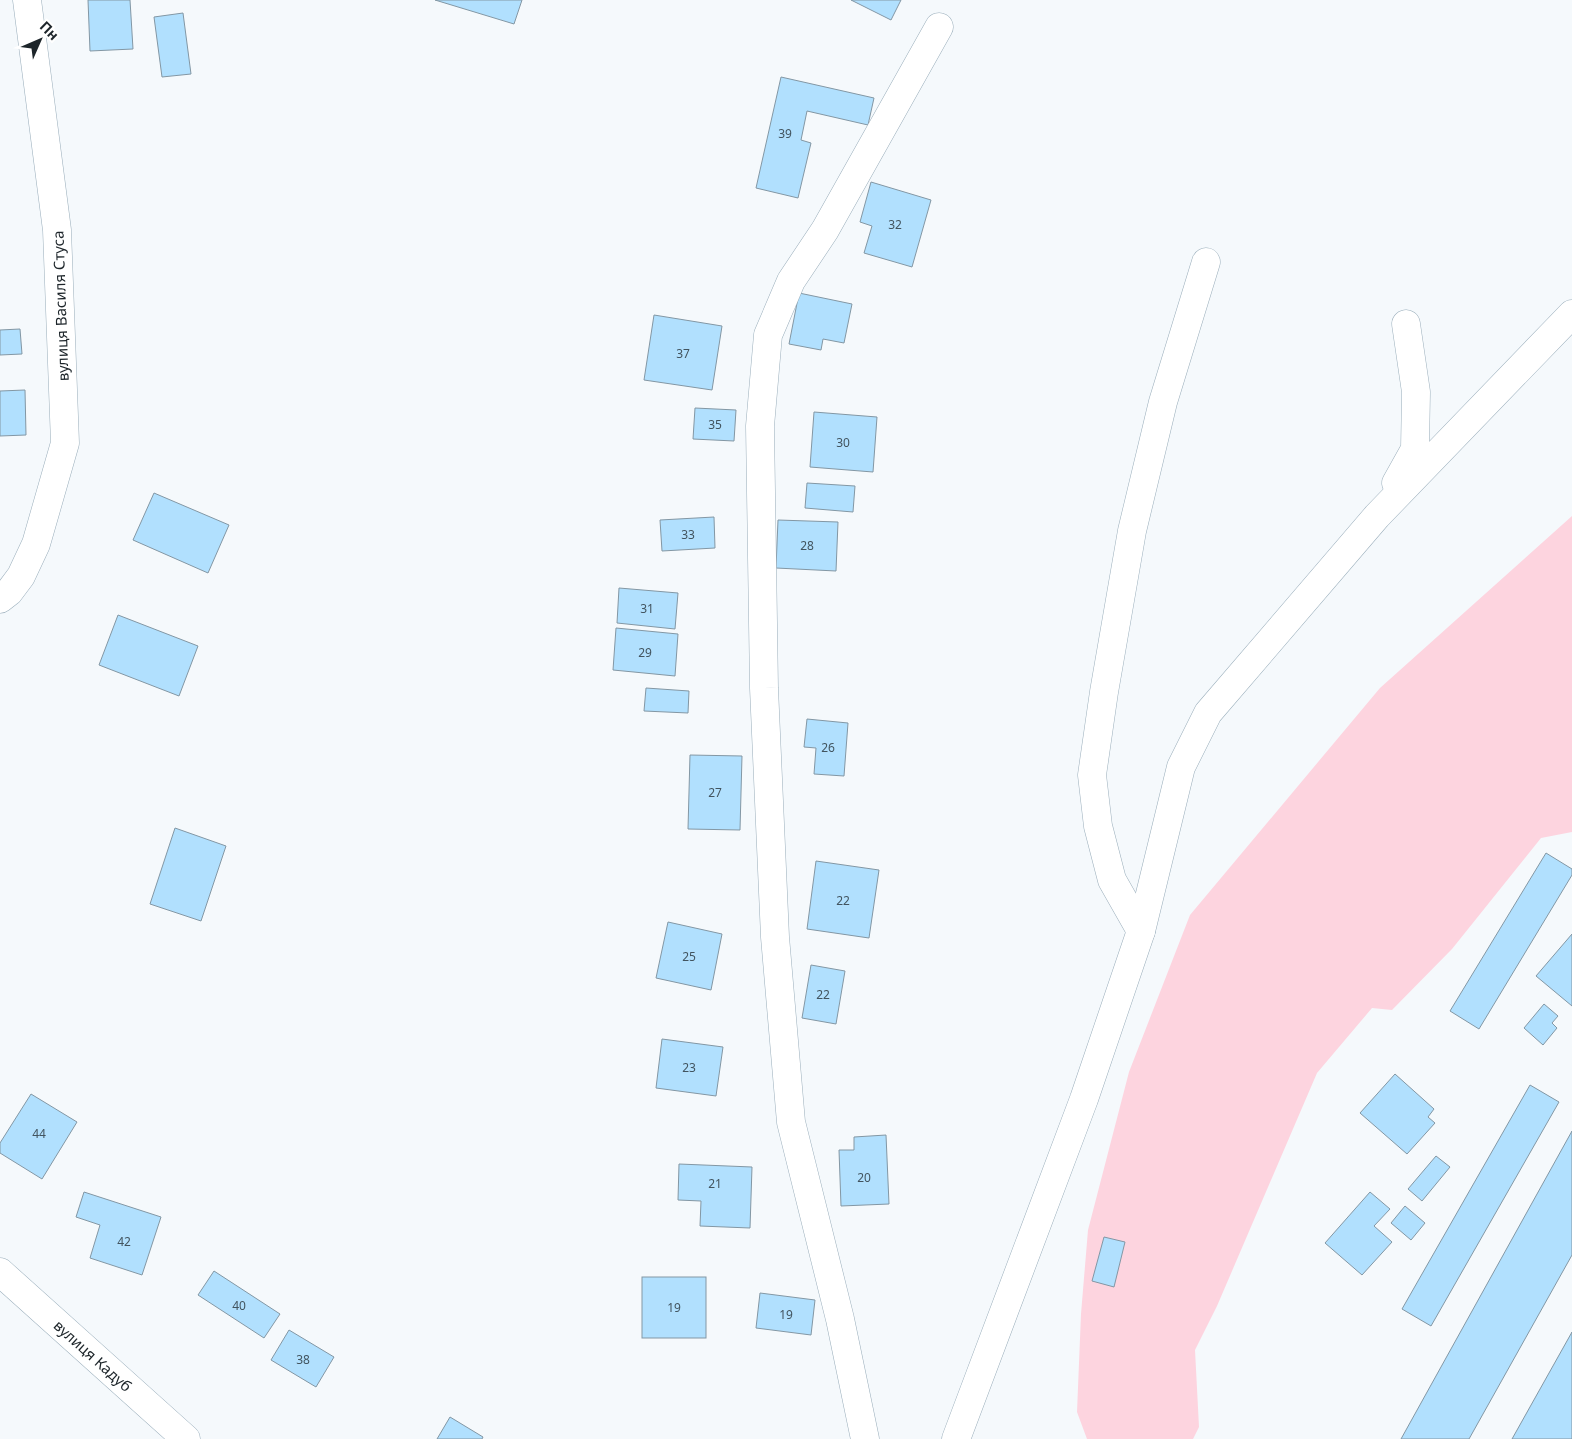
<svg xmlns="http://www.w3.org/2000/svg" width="1572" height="1439" viewBox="0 0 1572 1439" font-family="'Noto Sans',sans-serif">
  <rect width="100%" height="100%" fill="#f5f9fc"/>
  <!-- green -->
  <polygon fill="#fdd4df" points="1572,516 1572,832 1541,838 1452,949 1392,1010 1372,1008 1317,1073 1217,1306 1195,1350 1199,1427 1193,1439 1087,1439 1077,1412 1081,1314 1088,1230 1129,1072 1190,915 1380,688"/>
  <!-- building -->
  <g fill="#b1e0fe" stroke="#8397a4">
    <polygon points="88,0 130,0 133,49 90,51"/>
    <polygon points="435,0 522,0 514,24"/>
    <polygon points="851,0 901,0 891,20"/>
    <polygon points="183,13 191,74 162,77 154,17"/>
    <polygon points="781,77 874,98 868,125 807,111 801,140 811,143 798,198 756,188"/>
    <polygon points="871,182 931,200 912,267 864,253 872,226 860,222"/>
    <polygon points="799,293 852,304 844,343 823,339 821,350 789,344"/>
    <polygon points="654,315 722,326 712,390 644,380"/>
    <polygon points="20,329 22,354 0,355 0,330"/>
    <polygon points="25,390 26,435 0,436 0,391"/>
    <polygon points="695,408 736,410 734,441 693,439"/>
    <polygon points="814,412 877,417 873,472 810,467"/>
    <polygon points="807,483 855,486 853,512 805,508"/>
    <polygon points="154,493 229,525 208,573 133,540"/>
    <polygon points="714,517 715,548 662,551 660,520"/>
    <polygon points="778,520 838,522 836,571 776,568"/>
    <polygon points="619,588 678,593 675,629 617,623"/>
    <polygon points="118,615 198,646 179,696 99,665"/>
    <polygon points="616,628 678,634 675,676 613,670"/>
    <polygon points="646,688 689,691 688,713 644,711"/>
    <polygon points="807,719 848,723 844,776 814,774 816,748 804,747"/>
    <polygon points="690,755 742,756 740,830 688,829"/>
    <polygon points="175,828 226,846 201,921 150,904"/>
    <polygon points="1546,853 1572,869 1572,875 1479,1029 1450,1011"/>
    <polygon points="816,861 879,870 869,938 807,929"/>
    <polygon points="668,922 722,934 711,990 656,978"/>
    <polygon points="1572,934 1572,1006 1536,976"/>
    <polygon points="811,965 845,971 836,1024 802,1018"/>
    <polygon points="1544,1004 1558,1016 1552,1023 1557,1028 1543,1045 1524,1028"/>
    <polygon points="662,1039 723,1047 716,1096 656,1088"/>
    <polygon points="1395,1074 1434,1109 1428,1117 1435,1123 1407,1154 1360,1113"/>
    <polygon points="1530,1085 1559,1102 1431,1326 1402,1309"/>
    <polygon points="31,1094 77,1122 42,1179 0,1153 0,1143"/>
    <polygon points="1572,1131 1572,1255 1469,1439 1401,1439"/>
    <polygon points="886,1135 889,1204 841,1206 839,1150 854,1150 854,1137"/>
    <polygon points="1436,1156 1450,1167 1422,1201 1408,1189"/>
    <polygon points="679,1164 752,1167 750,1228 700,1226 701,1201 678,1200"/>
    <polygon points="84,1192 161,1217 142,1275 90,1258 100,1225 76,1217"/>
    <polygon points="1370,1192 1390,1209 1374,1226 1392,1242 1362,1275 1325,1243"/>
    <polygon points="1405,1206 1425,1223 1411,1240 1391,1223"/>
    <polygon points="1104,1237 1125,1242 1114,1287 1092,1281"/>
    <polygon points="214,1271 280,1314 264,1338 198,1295"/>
    <rect x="642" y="1277" width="64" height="61"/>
    <polygon points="760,1293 815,1300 811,1335 756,1328"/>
    <polygon points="289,1330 334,1357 316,1387 271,1360"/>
    <polygon points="1572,1332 1572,1439 1512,1439"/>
    <polygon points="450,1417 483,1437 482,1439 437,1439"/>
  </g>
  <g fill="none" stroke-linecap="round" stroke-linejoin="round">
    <defs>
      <g id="minor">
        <polyline points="1396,483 1415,449 1416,392 1406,324"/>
        <polyline points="0,599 9,592 21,576 36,544 65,443 57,230 27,0"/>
        <polyline points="1141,931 1112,880 1098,826 1092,775 1104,692 1132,531 1163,402 1206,262"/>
        <path id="s1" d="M 0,1272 L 186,1439"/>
        <polyline points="865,1439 840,1319 791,1122 775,937 764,688 760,426 768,335 791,281 825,230 939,27"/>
        <polyline points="956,1439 1084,1099 1141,931 1181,767 1208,713 1377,516 1572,314"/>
      </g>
    </defs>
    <!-- minor casing -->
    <use href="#minor" stroke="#9aaebb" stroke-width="29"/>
    <!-- minor -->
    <use href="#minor" stroke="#fff" stroke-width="28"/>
  </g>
  <g text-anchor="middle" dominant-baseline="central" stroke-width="4" stroke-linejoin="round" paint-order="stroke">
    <!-- number labels -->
    <g font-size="12" fill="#42545f">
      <text x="785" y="133">39</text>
      <text x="895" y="224">32</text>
      <text x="683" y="353">37</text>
      <text x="715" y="424">35</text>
      <text x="843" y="442">30</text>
      <text x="688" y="534">33</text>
      <text x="807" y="545">28</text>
      <text x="647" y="608">31</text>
      <text x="645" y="652">29</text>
      <text x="828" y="747">26</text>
      <text x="715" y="792">27</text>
      <text x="843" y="900">22</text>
      <text x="689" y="956">25</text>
      <text x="823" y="994">22</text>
      <text x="689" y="1067">23</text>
      <text x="39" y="1133">44</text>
      <text x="864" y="1177">20</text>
      <text x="715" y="1183">21</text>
      <text x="124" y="1241">42</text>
      <text x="239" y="1305">40</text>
      <text x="674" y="1307">19</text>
      <text x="786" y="1314">19</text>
      <text x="303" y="1359">38</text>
    </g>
    <!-- street labels -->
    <g font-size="15" fill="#1d252a" stroke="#fff">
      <text transform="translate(60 306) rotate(-92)">вулиця Василя Стуса</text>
      <text stroke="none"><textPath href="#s1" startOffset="125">вулиця Кадуб</textPath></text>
    </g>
  </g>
  <!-- north arrow -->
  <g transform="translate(40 40) rotate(45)" stroke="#ffffff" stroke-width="4" paint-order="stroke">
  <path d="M0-4L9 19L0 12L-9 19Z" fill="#1d252a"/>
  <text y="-8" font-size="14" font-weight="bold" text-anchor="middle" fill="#1d252a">Пн</text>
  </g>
</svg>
